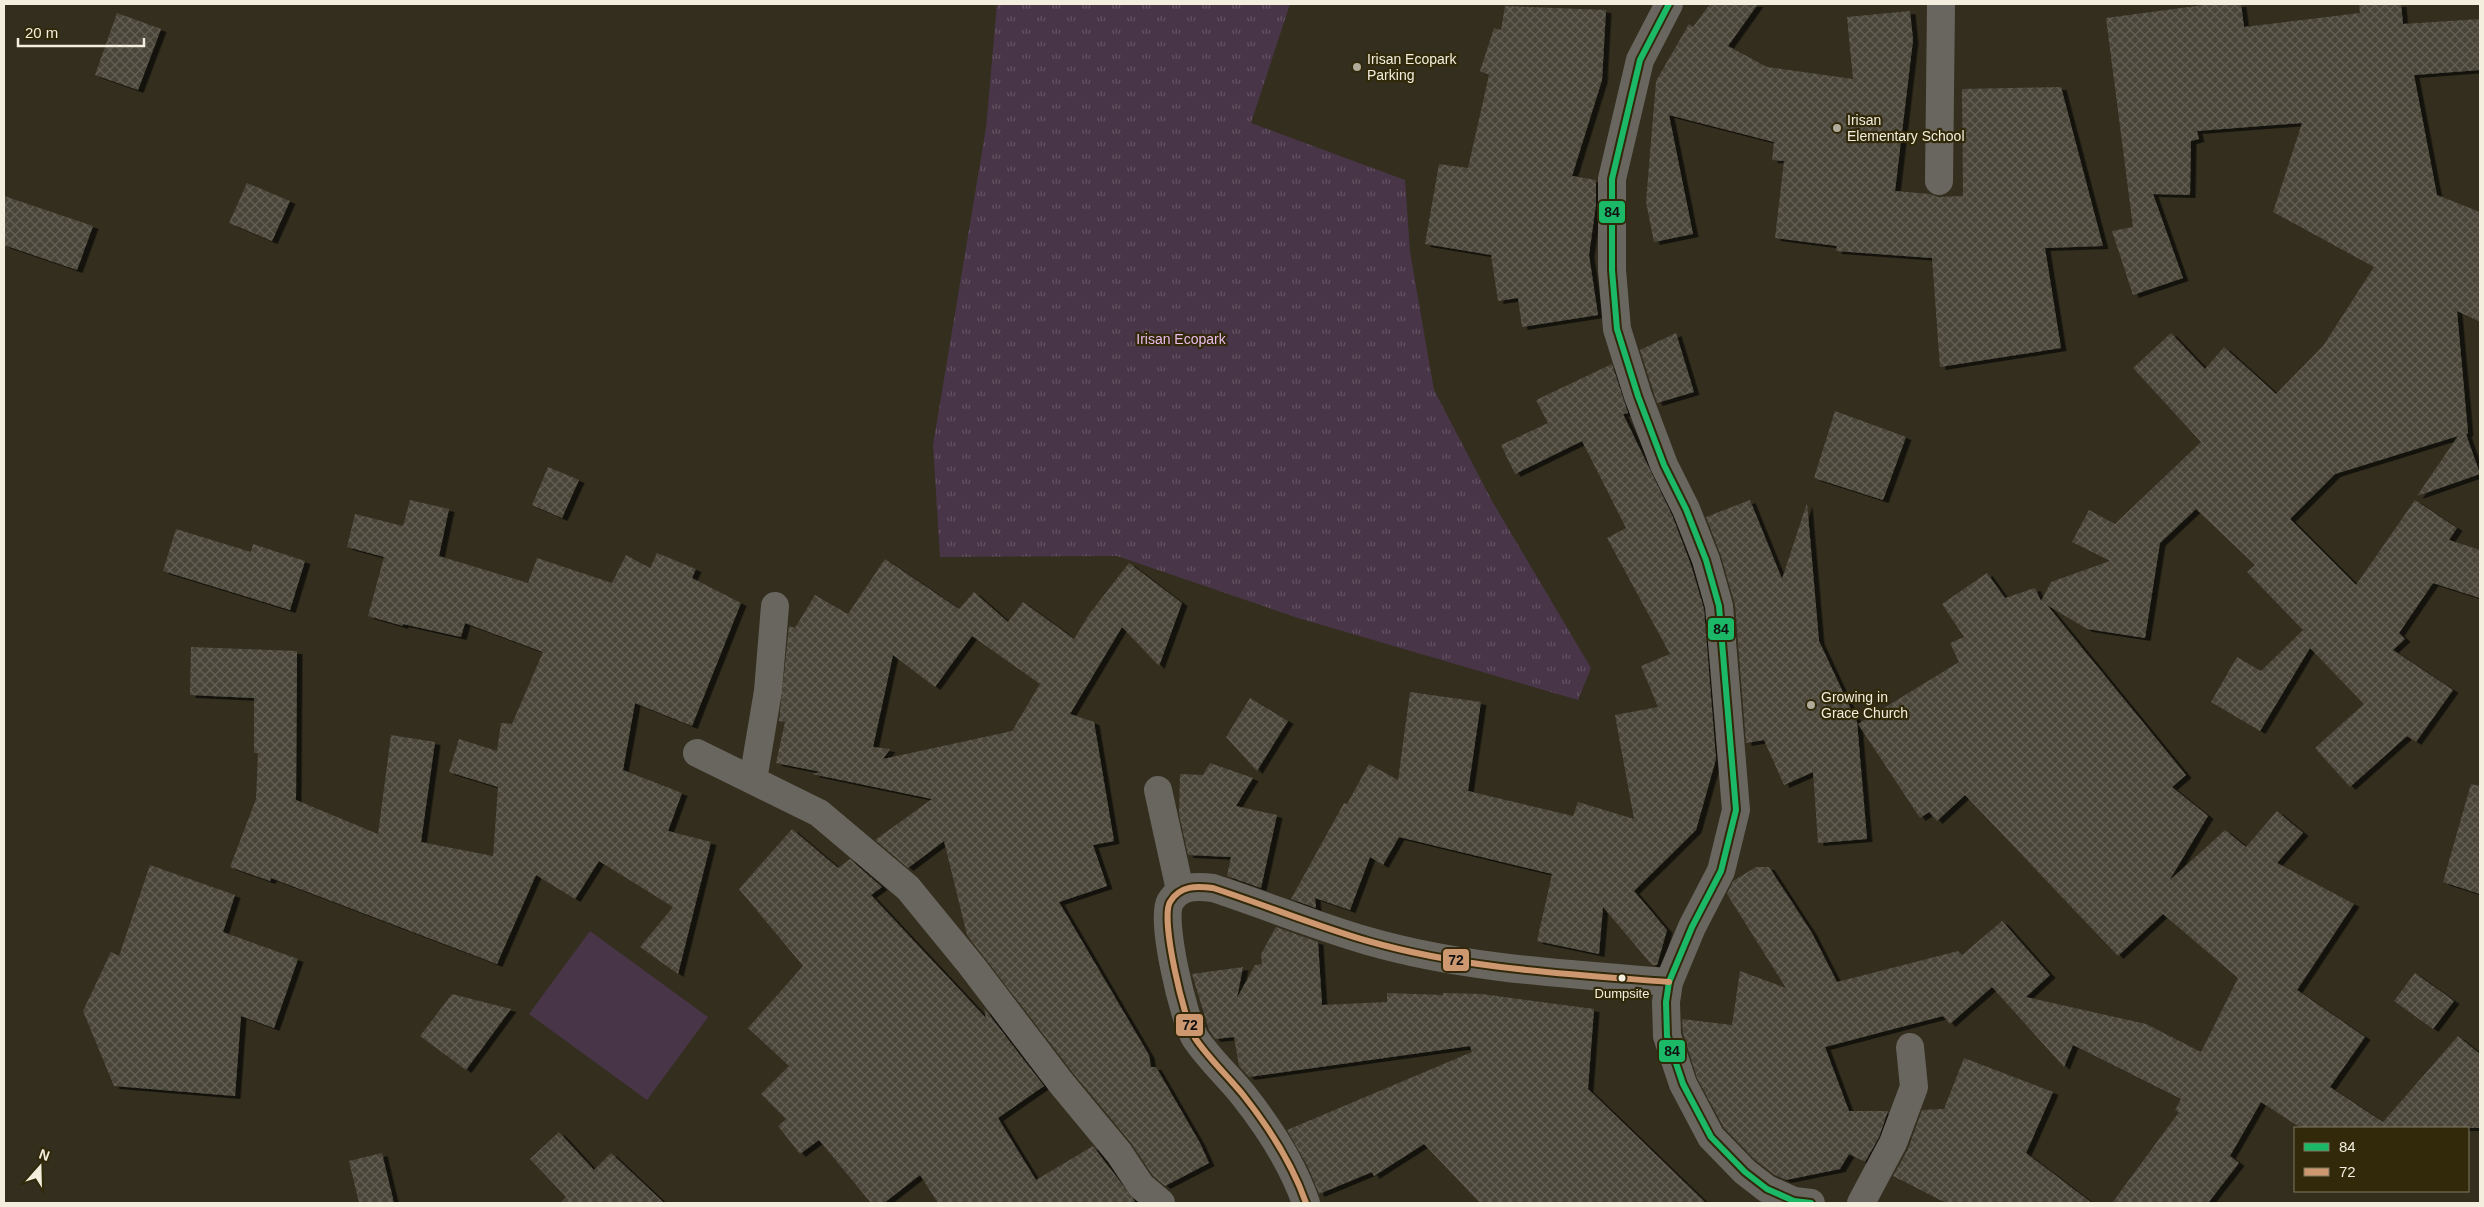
<svg xmlns="http://www.w3.org/2000/svg" width="2484" height="1207" viewBox="0 0 2484 1207" font-family="Helvetica,sans-serif">
  <defs>
    <pattern id="grass-tufts" width="24" height="20" patternUnits="userSpaceOnUse" patternTransform="scale(1.25)"><rect width="24" height="20" fill="#493548"/><path d="M3 7l-1-3M5 7V3M7 7l1-3M15 17l-1-3M17 17v-4M19 17l1-3" fill="none" stroke="#645362"/></pattern>
    <pattern id="building-cross-hatch" width="8" height="8" patternUnits="userSpaceOnUse" patternTransform="scale(1.25)"><rect width="8" height="8" fill="#494539"/><path d="M0 0l8 8M0 8l8-8" fill="none" stroke="#646055"/></pattern>
    <filter id="shadow"><feDropShadow dx="5.5" dy="3" stdDeviation="0" flood-color="#0009"/></filter>
  </defs>
  <rect width="100%" height="100%" fill="#332e1e"/>
  <!-- grass -->
  <polygon fill="url(#grass-tufts)" points="997,4 1290,4 1251,123 1405,180 1410,252 1434,390 1492,501 1591,668 1578,700 1298,618 1117,556 940,557 933,445 986,128"/>
  <!-- pitch -->
  <polygon fill="#493548" points="590,931 708,1017 647,1100 529,1014"/>
  <!-- building -->
  <g fill="url(#building-cross-hatch)" fill-rule="evenodd" filter="url(#shadow)">
    <polygon points="1710,4 1758,4 1728,46 1767,67 1853,79 1847,17 1910,11 1913,40 1895,191 1930,194 1938,197 1963,196 1962,89 2061,87 2103,246 2045,248 2061,348 1940,367 1932,258 1836,251 1837,246 1775,238 1784,161 1772,160 1774,142 1669,115 1693,234 1654,242 1646,202 1656,81 1689,24 1693,27"/>
    <polygon points="2211,4 2241,4 2244,27 2360,13 2359,4 2401,4 2403,24 2480,19 2480,70 2414,75 2437,195 2480,212 2480,322 2457,311 2468,433 2466,434 2480,474 2417,496 2458,436 2335,474 2290,519 2356,585 2415,500 2457,528 2449,540 2480,550 2480,598 2433,583 2399,633 2405,639 2393,650 2453,690 2416,742 2407,736 2350,787 2315,748 2364,704 2310,648 2260,731 2211,702 2237,657 2261,671 2303,630 2247,572 2255,565 2196,509 2160,543 2145,638 2087,629 2047,605 2186,775 2172,787 2208,816 2169,881 2225,830 2246,847 2277,811 2303,833 2277,863 2354,904 2297,990 2365,1037 2330,1087 2383,1122 2458,1036 2480,1054 2480,1128 2301,1128 2261,1102 2230,1156 2239,1163 2208,1203 2112,1203 2179,1112 2175,1110 2181,1099 2073,1045 2064,1067 1992,987 1950,1024 1943,1016 1825,1047 1849,1111 1888,1111 1879,1137 1865,1162 1849,1154 1840,1169 1786,1180 1775,1175 1755,1160 1724,1128 1697,1078 1683,1033 1682,1019 1732,1025 1740,971 1786,988 1727,894 1733,881 1756,867 1769,867 1812,933 1837,982 1958,951 1962,955 2002,921 2050,975 2026,997 2146,1024 2201,1052 2238,978 2163,914 2118,956 1965,795 1937,821 1929,812 1920,818 1858,724 1959,662 1950,643 1964,637 1942,604 1987,573 2005,598 2035,588 2041,601 2051,582 2110,561 2072,542 2089,510 2115,524 2201,442 2133,368 2171,333 2205,369 2224,347 2276,394 2323,346 2374,267 2273,212 2302,123 2197,131 2199,139 2191,141 2190,195 2153,194 2183,278 2133,295 2112,231 2133,227 2106,18"/>
    <polygon points="1505,6 1606,10 1602,80 1572,176 1596,180 1596,204 1589,255 1598,315 1522,327 1518,298 1498,301 1491,255 1425,244 1439,164 1468,168 1489,75 1480,71 1494,28 1501,30"/>
    <polygon points="117,13 161,29 138,90 95,75"/>
    <polygon points="247,183 290,201 272,241 229,223"/>
    <polygon points="4,196 93,226 77,270 4,245"/>
    <polygon points="1676,333 1694,392 1657,403 1640,350"/>
    <polygon points="1612,364 1628,413 1623,414 1672,515 1691,565 1704,609 1716,759 1696,830 1634,891 1667,930 1657,965 1652,965 1603,907 1599,954 1537,941 1552,874 1399,837 1383,865 1370,857 1350,910 1315,898 1316,908 1291,899 1344,803 1347,804 1369,764 1398,780 1410,692 1481,702 1468,791 1573,816 1578,802 1634,819 1615,715 1658,707 1641,666 1670,654 1607,538 1626,528 1582,441 1515,474 1501,445 1548,423 1536,400"/>
    <polygon points="1835,411 1906,437 1883,500 1814,478"/>
    <polygon points="548,467 579,480 562,518 532,505"/>
    <polygon points="410,500 449,509 439,556 528,583 537,558 612,583 626,555 650,568 657,553 696,569 692,578 741,603 692,726 635,703 623,770 682,793 668,831 711,842 678,974 640,947 673,907 599,861 575,899 536,875 497,964 271,878 270,881 230,867 256,799 258,753 254,753 254,698 190,695 191,647 297,651 296,800 378,834 391,735 435,742 421,842 493,856 498,787 449,772 459,739 497,751 501,723 512,724 543,652 465,623 461,637 403,624 403,626 368,616 384,557 347,547 355,514 403,526"/>
    <polygon points="1750,500 1782,579 1807,503 1819,641 1857,722 1867,839 1818,843 1813,772 1784,785 1764,740 1746,743 1735,605 1721,556 1706,517"/>
    <polygon points="176,529 251,552 253,544 305,561 290,610 163,571"/>
    <path d="M 885,559 L 959,609 L 974,592 L 1008,622 L 1023,602 L 1074,639 L 1090,613 L 1129,563 L 1182,603 L 1159,666 L 1122,627 L 1070,714 L 1094,722 L 1114,841 L 1093,845 L 1107,886 L 1059,902 L 1149,1055 L 1151,1067 L 1156,1067 L 1200,1143 L 1209,1163 L 1165,1186 L 1153,1176 L 1131,1143 L 1073,1073 L 967,935 L 944,841 L 908,868 L 875,840 L 932,799 L 812,774 L 821,772 L 776,763 L 785,722 L 779,721 L 789,626 L 795,628 L 815,595 L 848,614 ZM 972,636 L 1040,684 L 1012,731 L 883,759 L 890,749 L 873,747 L 893,655 L 935,687 Z"/>
    <polygon points="1250,698 1288,721 1257,771 1226,737"/>
    <polygon points="1210,763 1253,778 1236,806 1277,815 1261,888 1227,876 1231,857 1188,855 1179,814 1180,774 1203,775"/>
    <polygon points="2471,784 2480,786 2480,894 2443,882"/>
    <polygon points="792,829 838,868 850,859 882,887 871,895 986,1018 984,1008 1044,1086 998,1118 1036,1180 1093,1146 1135,1201 1132,1203 938,1203 920,1175 884,1203 871,1203 819,1140 800,1154 778,1126 786,1119 761,1094 789,1066 748,1028 803,966 739,889"/>
    <polygon points="150,865 235,895 223,932 298,959 274,1028 241,1016 235,1096 114,1086 83,1011 111,952 119,956"/>
    <polygon points="1276,927 1318,942 1322,1005 1387,1002 1387,993 1443,995 1443,993 1482,994 1594,1009 1588,1089 1706,1203 1480,1203 1424,1144 1374,1176 1372,1172 1319,1194 1308,1167 1287,1130 1472,1052 1470,1046 1249,1077 1239,1066 1234,1037 1215,1039 1209,1030 1192,974 1243,967 1237,998 1255,965 1262,964 1261,954"/>
    <polygon points="2415,973 2454,1001 2433,1029 2394,1001"/>
    <polygon points="452,994 511,1009 466,1070 420,1036"/>
    <polygon points="1964,1058 2053,1092 2026,1153 2092,1203 1946,1203 1893,1176 1908,1149 1922,1110 1944,1109"/>
    <polygon points="559,1132 594,1170 611,1153 664,1203 560,1203 566,1197 530,1159"/>
    <polygon points="382,1153 394,1203 359,1203 349,1161"/>
  </g>
  <g fill="none" stroke-linecap="round" stroke-linejoin="round">
    <!-- street -->
    <g stroke="#69665f" stroke-width="28">
      <polyline points="1669,4 1640,60 1612,179 1612,270 1617,329 1638,396 1664,465 1686,509 1706,560 1719,606 1736,810 1721,871 1692,927 1669,982 1666,1002 1667,1036 1683,1084 1711,1137 1745,1172 1767,1189 1794,1201 1811,1203"/>
      <polyline points="1939,181 1941,4"/>
      <polyline points="697,753 819,813 908,888 971,965 1061,1083 1119,1153 1141,1186 1161,1203"/>
      <polyline points="753,780 768,691 775,606"/>
      <polyline points="1158,790 1180,890"/>
      <path d="M 1306,1203 C 1292,1163 1270,1129 1244,1096 C 1228,1076 1209,1059 1195,1038 C 1184,1020 1160,919 1170,902 C 1180,885 1197,886 1213,888 C 1265,905 1316,926 1368,941 C 1465,969 1569,974 1669,982"/>
      <polyline points="1861,1203 1893,1143 1914,1087 1910,1047"/>
    </g>
    <defs>
      <polyline id="bus-1" points="1669,4 1640,60 1612,179 1612,270 1617,329 1638,396 1664,465 1686,509 1706,560 1719,606 1736,810 1721,871 1692,927 1669,982 1666,1002 1667,1036 1683,1084 1711,1137 1745,1172 1767,1189 1794,1201 1811,1203"/>
      <path id="bus-2" d="M 1306,1203 C 1292,1163 1270,1129 1244,1096 C 1228,1076 1209,1059 1195,1038 C 1184,1020 1160,919 1170,902 C 1180,885 1197,886 1213,888 C 1265,905 1316,926 1368,941 C 1465,969 1569,974 1669,982"/>
    </defs>
    <!-- bus-1 casing -->
    <use href="#bus-1" stroke="#31290a" stroke-width="10"/>
    <!-- bus-2 casing -->
    <use href="#bus-2" stroke="#31290a" stroke-width="10"/>
    <!-- bus-1 -->
    <use href="#bus-1" stroke="#1ab867" stroke-width="6"/>
    <!-- bus-2 -->
    <use href="#bus-2" stroke="#cd976f" stroke-width="6"/>
  </g>
  <!-- markers -->
  <g fill="#b0ab9a" stroke="#31290a" stroke-width="2">
    <circle cx="1357" cy="67" r="5"/>
    <circle cx="1837" cy="128" r="5"/>
    <circle cx="1811" cy="705" r="5"/>
  </g>
  <circle fill="#f3eedd" stroke="#31290a" stroke-width="2" cx="1622" cy="978" r="4.5"/>
  <g text-anchor="middle" dominant-baseline="central" stroke-width="4.5" stroke-linejoin="round" paint-order="stroke">
    <!-- bus labels -->
    <g font-size="13" fill="#f3eedd" stroke="#31290a">
      <text x="1622" y="993">Dumpsite</text>
    </g>
    <!-- poi labels -->
    <g font-size="14" fill="#f3eedd" stroke="#31290a" text-anchor="start">
      <text x="1367" y="59">Irisan Ecopark<tspan x="1367" dy="16">Parking</tspan></text>
      <text x="1847" y="120">Irisan<tspan x="1847" dy="16">Elementary School</tspan></text>
      <text x="1821" y="697">Growing in<tspan x="1821" dy="16">Grace Church</tspan></text>
    </g>
    <!-- park labels -->
    <g font-size="14" fill="#ecbced" stroke="#31290a">
      <text x="1181" y="339">Irisan Ecopark</text>
    </g>
  </g>
  <g stroke="#31290a" stroke-width="2">
    <rect x="1598" y="200" width="28" height="24" rx="5" fill="#1ab867"/>
    <rect x="1707" y="617" width="28" height="24" rx="5" fill="#1ab867"/>
    <rect x="1442" y="948" width="28" height="24" rx="5" fill="#cd976f"/>
    <rect x="1175" y="1013" width="29" height="24" rx="5" fill="#cd976f"/>
    <rect x="1658" y="1039" width="28" height="24" rx="5" fill="#1ab867"/>
  </g>
  <g font-size="14" text-anchor="middle" font-weight="bold" fill="#111">
    <text x="1612" y="217">84</text>
    <text x="1721" y="634">84</text>
    <text x="1456" y="965">72</text>
    <text x="1190" y="1030">72</text>
    <text x="1672" y="1056">84</text>
  </g>
  <!-- border -->
  <rect width="2484" height="1207" fill="none" stroke="#f3eedd" stroke-width="10"/>
  <!-- legend -->
  <rect x="2294" y="1127" width="175" height="65" fill="#31290a" stroke="#7f785e"/>
  <rect x="2304" y="1143" width="25" height="8" fill="#1ab867" stroke="#7f785e"/>
  <text x="2339" y="1152" font-size="15" fill="#f3eedd">84</text>
  <rect x="2304" y="1168" width="25" height="8" fill="#cd976f" stroke="#7f785e"/>
  <text x="2339" y="1177" font-size="15" fill="#f3eedd">72</text>
  <!-- north arrow -->
  <g transform="translate(40 1167) rotate(20)" stroke="#31290a" stroke-width="4" paint-order="stroke">
  <path d="M0-4L9 19L0 12L-9 19Z" fill="#f3eedd"/>
  <text y="-8" font-size="14" font-weight="bold" text-anchor="middle" fill="#f3eedd">N</text>
  </g>
  <!-- scale -->
  <path d="M18 38v8h126v-8" fill="none" stroke="#f3eedd" stroke-width="2.5"/>
  <text x="25" y="38" font-size="15" fill="#f3eedd" stroke="#31290a" stroke-width="4" paint-order="stroke">20 m</text>
</svg>
